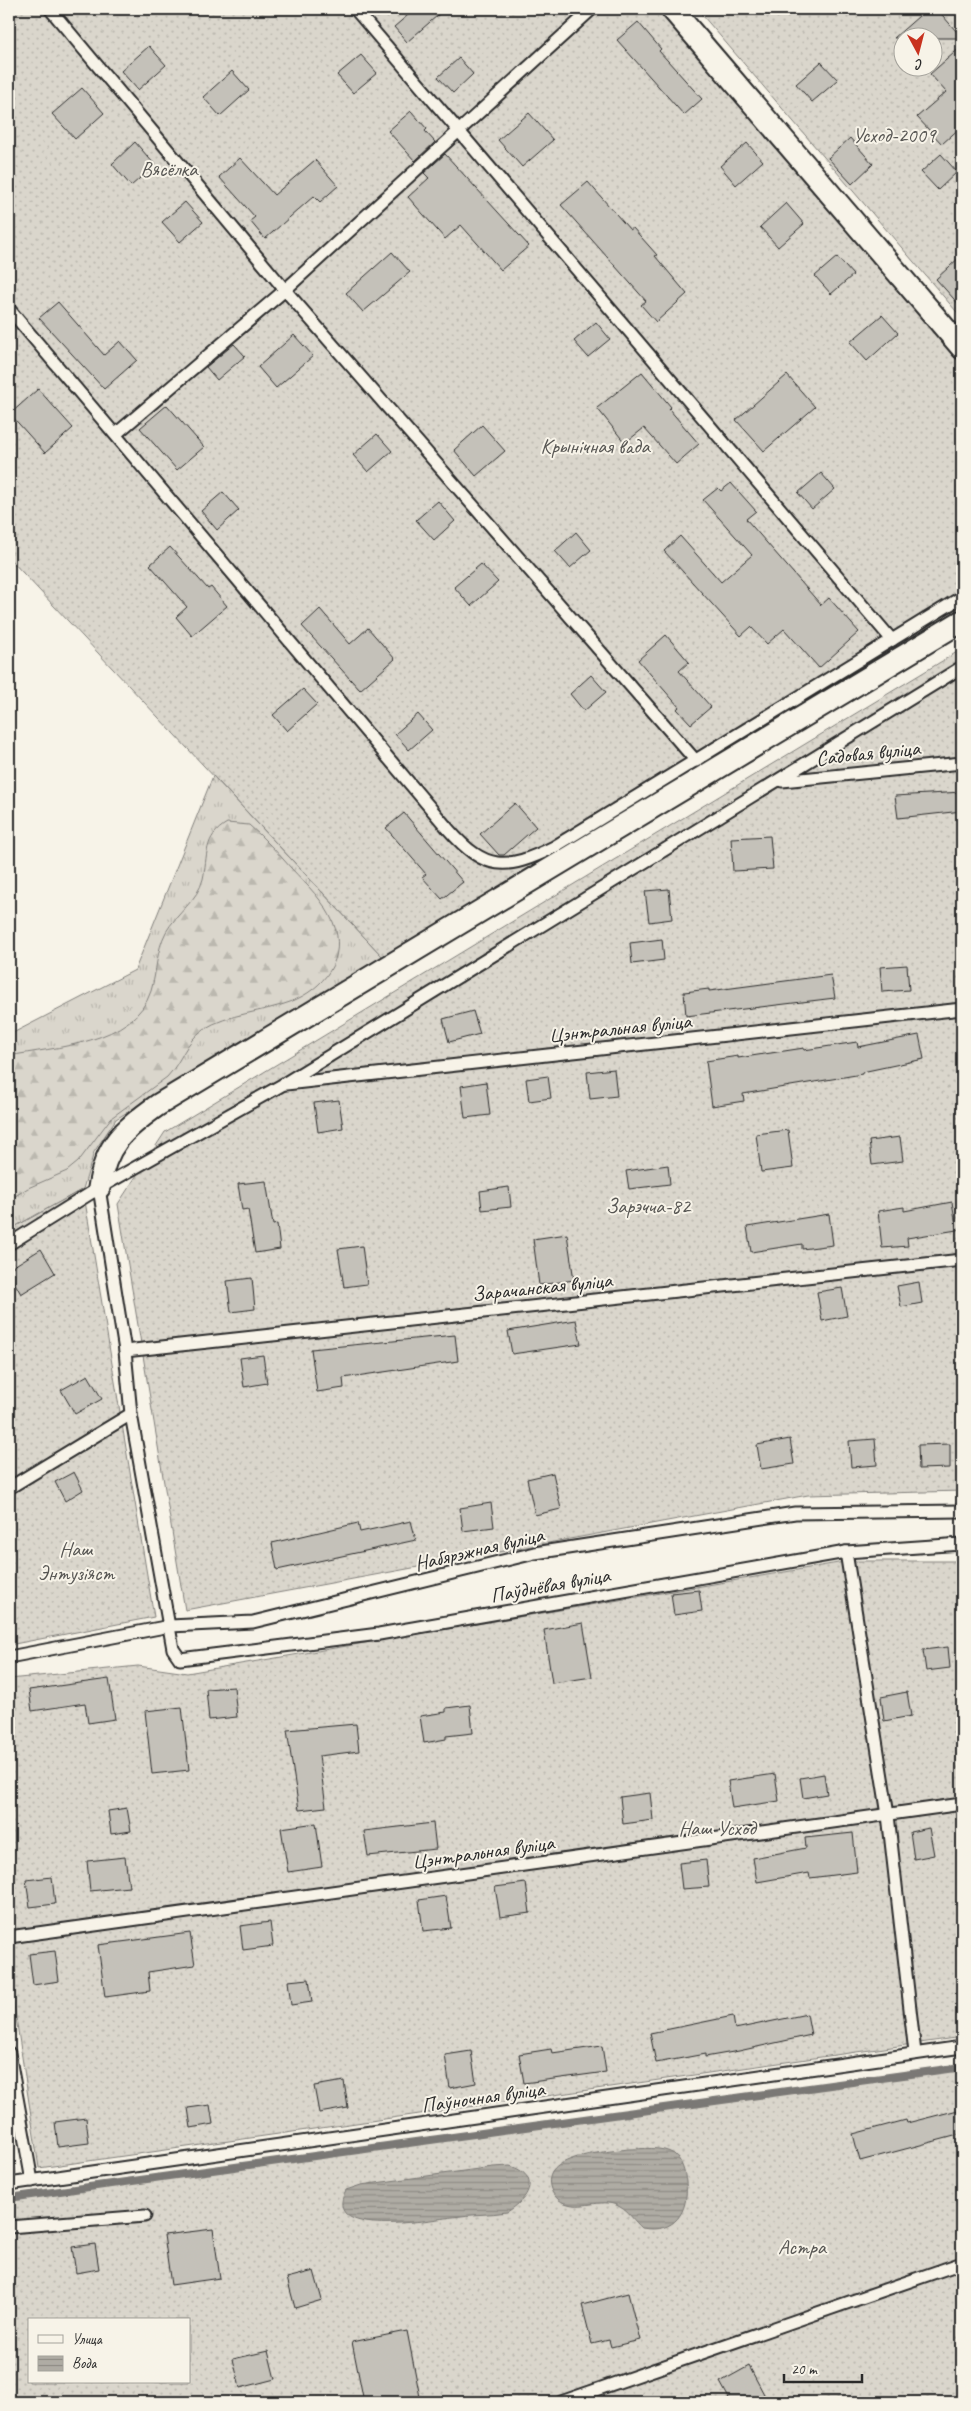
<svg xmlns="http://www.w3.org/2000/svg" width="971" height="2411" viewBox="0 0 971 2411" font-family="Caveat,sans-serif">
  <defs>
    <pattern id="grass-tufts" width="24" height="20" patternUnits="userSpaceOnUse" patternTransform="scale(1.25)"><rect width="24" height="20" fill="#dad6cc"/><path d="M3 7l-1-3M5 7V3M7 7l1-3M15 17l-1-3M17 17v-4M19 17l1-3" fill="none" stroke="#bbb8af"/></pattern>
    <pattern id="forest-firs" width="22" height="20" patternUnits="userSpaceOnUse" patternTransform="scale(1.25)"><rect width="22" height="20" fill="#dad6cc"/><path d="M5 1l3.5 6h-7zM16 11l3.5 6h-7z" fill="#bbb8af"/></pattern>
    <pattern id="garden-dots" width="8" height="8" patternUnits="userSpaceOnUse" patternTransform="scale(1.25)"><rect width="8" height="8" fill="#dad6cc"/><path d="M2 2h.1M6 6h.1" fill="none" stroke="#bbb8af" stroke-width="1.8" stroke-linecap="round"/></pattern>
    <pattern id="water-rules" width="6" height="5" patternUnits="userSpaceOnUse" patternTransform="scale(1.25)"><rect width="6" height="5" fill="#afaca4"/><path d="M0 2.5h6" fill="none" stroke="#8f8c86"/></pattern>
  </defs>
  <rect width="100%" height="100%" fill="#f7f3e8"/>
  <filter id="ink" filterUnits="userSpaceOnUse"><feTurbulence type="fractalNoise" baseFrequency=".02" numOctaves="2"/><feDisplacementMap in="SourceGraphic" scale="10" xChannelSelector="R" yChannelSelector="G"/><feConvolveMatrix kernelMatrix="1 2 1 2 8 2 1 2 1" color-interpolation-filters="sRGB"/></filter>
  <g filter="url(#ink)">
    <!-- grass -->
    <polygon fill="url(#grass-tufts)" stroke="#82807c" points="213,776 383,957 116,1119 94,1152 83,1189 9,1230 9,1035 135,970"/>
    <!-- forest -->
    <path fill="url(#forest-firs)" stroke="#82807c" d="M 227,823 L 249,825 C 264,838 278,853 291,868 C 307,885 324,901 333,922 C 348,958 324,989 290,1002 C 264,1012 227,1014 204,1029 C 184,1043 183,1060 167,1077 L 111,1118 L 78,1162 L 67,1171 L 28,1188 L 9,1200 L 9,1056 C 54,1047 134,1044 151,991 C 157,971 156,951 166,932 C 176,914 198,900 203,879 C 208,856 203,837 227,823 Z"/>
    <!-- garden -->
    <g fill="url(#garden-dots)" stroke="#82807c" fill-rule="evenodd">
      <polygon points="9,9 657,9 962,365 962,610 497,892 383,957 9,558"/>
      <path d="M 697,9 L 962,9 L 962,318 ZM 904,38 L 934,38 L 934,68 L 904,68 Z"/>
      <polygon points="962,649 962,1491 808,1495 185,1610 118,1204 165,1132"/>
      <polygon points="83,1189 154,1617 9,1645 9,1230"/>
      <polygon points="850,1561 962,1561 962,2037 39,2168 9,1972 9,1679 138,1666 187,1673"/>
      <path d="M 962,2069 L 962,2402 L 9,2402 L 9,2196 ZM 29,2320 L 189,2320 L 189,2382 L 29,2382 Z"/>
      <polygon points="9,2129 16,2174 9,2175"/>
    </g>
    <!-- water -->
    <g fill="url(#water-rules)" stroke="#7a7874">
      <path d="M 628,2149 C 642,2149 662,2146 674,2154 C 682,2160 685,2173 686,2182 C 689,2212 675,2234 642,2228 C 634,2221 629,2212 620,2207 C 605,2197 584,2209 568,2204 C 559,2202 552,2195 550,2186 C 543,2154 609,2152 628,2149 Z"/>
      <path d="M 510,2166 C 542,2176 529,2199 507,2212 C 489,2215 471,2214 453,2217 C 433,2219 319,2241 346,2190 L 361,2185 L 493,2167 Z"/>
    </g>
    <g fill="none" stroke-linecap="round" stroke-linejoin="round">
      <!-- stream -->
      <polyline stroke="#7a7874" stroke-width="8" points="9,2198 962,2067"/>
    </g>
    <!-- building -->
    <g fill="#c4c1b9" stroke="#2b2b2b">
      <polygon points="415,9 445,9 407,42 394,27"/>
      <polygon points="927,9 937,9 962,38 894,38"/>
      <polygon points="638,22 661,49 659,51 702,99 684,115 617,40"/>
      <polygon points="149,46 166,65 138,90 121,71"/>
      <polygon points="962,46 962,126 942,144 917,117 946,92 930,74"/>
      <polygon points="361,55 377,73 353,93 337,75"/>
      <polygon points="459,58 473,74 453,93 438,77"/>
      <polygon points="821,62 838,80 812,102 796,84"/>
      <polygon points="232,71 249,90 220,116 203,97"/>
      <polygon points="82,88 104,113 75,139 52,114"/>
      <polygon points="411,111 427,129 425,131 435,142 415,161 388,131"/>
      <polygon points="529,113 553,140 522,167 498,140"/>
      <polygon points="850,138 873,164 852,184 828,158"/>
      <polygon points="135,142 155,165 131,186 112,164"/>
      <polygon points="747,143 763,161 736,185 720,166"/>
      <polygon points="445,154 529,246 501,270 461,225 445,239 408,197 429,178 424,173"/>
      <polygon points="941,154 957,172 938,190 921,172"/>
      <polygon points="240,158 274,195 315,160 338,186 320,202 314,196 265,239 250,221 255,217 219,177"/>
      <polygon points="588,182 630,230 633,228 657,255 655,256 687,294 656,322 641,305 646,301 561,205"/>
      <polygon points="185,202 203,222 180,242 162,222"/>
      <polygon points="786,203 804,224 778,247 760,227"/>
      <polygon points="392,252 410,272 363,312 346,293"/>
      <polygon points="962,255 962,308 936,279"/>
      <polygon points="837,257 853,275 831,294 815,276"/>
      <polygon points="58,302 104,355 120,341 137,360 104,389 39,318"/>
      <polygon points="882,315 898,333 867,361 850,342"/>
      <polygon points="596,322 610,339 588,357 574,341"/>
      <polygon points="294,335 313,356 276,388 258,367"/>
      <polygon points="234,344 245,356 217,380 206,367"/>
      <polygon points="642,372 671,407 669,409 699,444 676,464 644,428 625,443 597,408"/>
      <polygon points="787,375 815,407 764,451 736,420"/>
      <polygon points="38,389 73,428 45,453 10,414"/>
      <polygon points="167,405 204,447 177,470 140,428"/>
      <polygon points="482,425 505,451 476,476 454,450"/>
      <polygon points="377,434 392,451 368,472 353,455"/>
      <polygon points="821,473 835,489 812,509 798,493"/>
      <polygon points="731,483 756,511 746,519 821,605 829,598 859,632 819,668 784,629 767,644 751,627 741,636 664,551 680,536 721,582 752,555 703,500 718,488 721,491"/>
      <polygon points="223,492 239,510 217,530 201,511"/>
      <polygon points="438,501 455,521 434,540 416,520"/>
      <polygon points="576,532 591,550 570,568 555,551"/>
      <polygon points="170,547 208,589 211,587 227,606 192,636 176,617 187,607 150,565"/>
      <polygon points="481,564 498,582 471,606 454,587"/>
      <polygon points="320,609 350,644 368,628 395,659 360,690 302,626"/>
      <polygon points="666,635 689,662 679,671 711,707 691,724 677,709 679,707 638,660"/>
      <polygon points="591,675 606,692 584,711 570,694"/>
      <polygon points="303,689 317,704 287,731 273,715"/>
      <polygon points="418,714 432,730 409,750 395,734"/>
      <polygon points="962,792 962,811 898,818 895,796"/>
      <polygon points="515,803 536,827 504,855 499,855 480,834"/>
      <polygon points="404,813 463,882 442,899 422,877 426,874 386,828"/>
      <polygon points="770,836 773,869 733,871 731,838"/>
      <polygon points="669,889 672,919 649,922 645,891"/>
      <polygon points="662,939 664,960 632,964 630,943"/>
      <polygon points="907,965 909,990 882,992 880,967"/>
      <polygon points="831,975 835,998 686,1016 684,992 709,989 709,991"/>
      <polygon points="473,1011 480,1034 449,1042 443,1019"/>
      <polygon points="919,1035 924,1059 862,1072 862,1074 743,1094 744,1101 712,1106 706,1061 738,1056 738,1058 804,1048 804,1050 857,1042 858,1047"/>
      <polygon points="614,1069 617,1096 590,1099 587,1072"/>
      <polygon points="548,1076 551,1098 529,1101 526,1079"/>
      <polygon points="486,1082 490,1115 465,1118 461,1086"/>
      <polygon points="339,1100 343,1128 318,1132 314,1103"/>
      <polygon points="788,1130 793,1168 761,1172 756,1134"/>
      <polygon points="900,1137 903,1161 872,1165 869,1141"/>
      <polygon points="668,1165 670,1184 629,1189 626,1171"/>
      <polygon points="266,1181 273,1225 277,1224 280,1249 255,1253 248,1209 242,1210 238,1184"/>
      <polygon points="509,1187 511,1207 482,1210 480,1191"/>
      <polygon points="952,1202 957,1230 907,1238 908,1246 882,1248 878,1211 904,1207 904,1211"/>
      <polygon points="829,1214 833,1245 802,1249 802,1244 751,1252 747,1227"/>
      <polygon points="567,1234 574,1280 539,1285 533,1239"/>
      <polygon points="362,1246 367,1284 344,1287 338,1249"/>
      <polygon points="41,1249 55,1273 21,1294 9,1273 9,1269"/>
      <polygon points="252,1278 255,1309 231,1312 227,1281"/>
      <polygon points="919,1282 922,1303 901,1307 897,1286"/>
      <polygon points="842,1288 847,1316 822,1321 817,1292"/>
      <polygon points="576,1320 581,1344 512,1354 508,1331"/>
      <polygon points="455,1335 458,1361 343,1378 344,1388 317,1392 311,1349"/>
      <polygon points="263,1355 267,1383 244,1387 240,1358"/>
      <polygon points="88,1375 102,1399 75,1414 61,1390"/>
      <polygon points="790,1439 794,1464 761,1469 757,1445"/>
      <polygon points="875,1439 877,1465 851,1467 849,1441"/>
      <polygon points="950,1444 950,1468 919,1469 918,1445"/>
      <polygon points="74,1472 83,1490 65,1501 55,1482"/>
      <polygon points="553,1473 561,1509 535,1515 527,1479"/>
      <polygon points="491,1503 494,1527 463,1531 460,1508"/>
      <polygon points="411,1521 416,1540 277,1570 272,1543 358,1523 360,1532"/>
      <polygon points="699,1590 702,1611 674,1615 671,1593"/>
      <polygon points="583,1623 592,1677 552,1683 544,1630"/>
      <polygon points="948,1647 950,1668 926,1671 923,1650"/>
      <polygon points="109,1679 115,1719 88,1723 85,1703 32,1711 29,1690"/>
      <polygon points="234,1687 237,1717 209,1720 206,1689"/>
      <polygon points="907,1692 911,1716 884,1721 881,1697"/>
      <polygon points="470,1705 473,1733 446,1736 446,1739 424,1743 420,1716 446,1712 446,1708"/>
      <polygon points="182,1707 189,1770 152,1774 145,1711"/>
      <polygon points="356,1724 359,1751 319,1756 326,1807 299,1810 287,1730"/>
      <polygon points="775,1774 779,1801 732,1808 728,1781"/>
      <polygon points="824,1774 827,1794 803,1798 800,1778"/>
      <polygon points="650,1793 653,1820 623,1824 620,1797"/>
      <polygon points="127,1808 131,1831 111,1834 108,1811"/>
      <polygon points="316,1823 322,1867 288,1872 281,1828"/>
      <polygon points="433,1823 436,1849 368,1856 364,1831"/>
      <polygon points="929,1828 934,1855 914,1859 910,1832"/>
      <polygon points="853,1833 857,1872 810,1878 809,1873 757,1882 753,1858 806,1848 805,1838"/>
      <polygon points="125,1857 129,1887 90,1891 87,1861"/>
      <polygon points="706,1860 709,1887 682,1889 679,1863"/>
      <polygon points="52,1877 55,1904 30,1907 26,1880"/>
      <polygon points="526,1883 530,1913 500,1917 495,1887"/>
      <polygon points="446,1896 451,1928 423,1931 419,1900"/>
      <polygon points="270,1922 273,1946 243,1950 240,1926"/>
      <polygon points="190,1933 195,1965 148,1972 150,1991 105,1997 98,1945"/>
      <polygon points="55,1951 59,1981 33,1985 29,1954"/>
      <polygon points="309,1979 312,2002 291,2005 288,1981"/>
      <polygon points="807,2014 811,2035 739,2051 705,2057 705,2054 656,2063 650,2033 733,2016 735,2029"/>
      <polygon points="602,2046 606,2072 524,2083 519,2054 551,2049 552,2053"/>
      <polygon points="471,2051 476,2083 450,2088 445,2055"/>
      <polygon points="344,2081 348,2108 319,2113 314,2086"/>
      <polygon points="210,2105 213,2124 191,2128 188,2108"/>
      <polygon points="962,2109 962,2134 860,2161 853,2134 906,2120 907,2123"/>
      <polygon points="86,2118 89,2143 58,2147 55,2122"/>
      <polygon points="213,2229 220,2278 171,2285 164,2235"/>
      <polygon points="95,2244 99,2269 76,2273 72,2247"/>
      <polygon points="314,2271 322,2300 295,2308 287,2278"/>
      <polygon points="628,2293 640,2340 611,2347 609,2340 592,2344 582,2305"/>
      <polygon points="407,2331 421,2402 364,2402 352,2342"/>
      <polygon points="268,2351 275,2379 240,2388 233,2359"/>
      <polygon points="749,2366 765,2396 754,2402 731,2402 720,2382"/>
    </g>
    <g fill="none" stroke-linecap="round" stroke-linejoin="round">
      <defs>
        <g id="service">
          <polyline points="50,9 285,290 696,761"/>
          <polyline points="355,9 892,640"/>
          <path d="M 9,309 L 449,830 C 485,871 506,871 554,847 L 962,597"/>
          <polyline points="116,434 285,290 592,9"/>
          <polyline points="782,781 962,763"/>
          <polyline points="286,1084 962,1009"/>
          <polyline points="99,1188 125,1351 131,1414 173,1649 180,1659 379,1634 846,1552 962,1544"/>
          <polyline points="9,1244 99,1188 282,1085 962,667"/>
          <polyline points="125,1351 962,1260"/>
          <polyline points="9,1488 131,1414"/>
          <polyline points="846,1552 888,1815 915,2053"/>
          <polyline points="9,1657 170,1626 253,1622 535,1553 795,1513 962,1511"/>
          <polyline points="9,1937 962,1804"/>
          <polyline points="9,2053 32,2181"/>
          <polyline points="9,2184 962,2047"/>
          <polyline points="9,2227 145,2216"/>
          <polyline points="561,2402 962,2263"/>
        </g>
        <g id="minor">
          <polyline points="672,9 962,348"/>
          <path d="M 99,1188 C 105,1145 124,1129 158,1105 L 962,621"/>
        </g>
      </defs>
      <!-- service casing -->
      <use href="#service" stroke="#2b2b2b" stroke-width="15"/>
      <!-- minor casing -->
      <use href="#minor" stroke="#2b2b2b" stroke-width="25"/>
      <!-- service -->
      <use href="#service" stroke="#f7f3e8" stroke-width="11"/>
      <!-- minor -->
      <use href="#minor" stroke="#f7f3e8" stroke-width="21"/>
    </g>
  </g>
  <g text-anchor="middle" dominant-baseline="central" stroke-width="4" stroke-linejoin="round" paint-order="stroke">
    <!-- park labels -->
    <g font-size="21" fill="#575653" stroke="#f7f3e8">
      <text x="894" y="135">Усход-2009</text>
      <text x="169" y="169">Вясёлка</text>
      <text x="595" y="446">Крынічная вада</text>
      <text x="648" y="1206">Зарэчча-82</text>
      <text x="76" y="1549">Наш<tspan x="76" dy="24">Энтузіяст</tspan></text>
      <text x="717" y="1828">Наш Усход</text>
      <text x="802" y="2247">Астра</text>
    </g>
    <!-- street labels -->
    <g font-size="21" fill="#2b2b2b" stroke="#f7f3e8">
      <text transform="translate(868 753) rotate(-6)">Садовая вуліца</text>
      <text transform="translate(620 1028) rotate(-6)">Цэнтральная вуліца</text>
      <text transform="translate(542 1287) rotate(-6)">Зарачанская вуліца</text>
      <text transform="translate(479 1549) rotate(-13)">Набярэжная вуліца</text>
      <text transform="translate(550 1585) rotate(-10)">Паўднёвая вуліца</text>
      <text transform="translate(483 1852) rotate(-8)">Цэнтральная вуліца</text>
      <text transform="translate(483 2097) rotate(-8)">Паўночная вуліца</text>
    </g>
  </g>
  <!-- margin -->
  <rect width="971" height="2411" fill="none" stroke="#f7f3e8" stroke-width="30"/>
  <rect x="15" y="15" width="941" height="2381" fill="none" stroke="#2b2b2b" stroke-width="2" filter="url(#ink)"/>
  <!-- legend -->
  <rect x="28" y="2318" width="162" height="65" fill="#f7f3e8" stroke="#a5a39c"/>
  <rect x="38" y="2335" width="25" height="8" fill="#f7f3e8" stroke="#a5a39c"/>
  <text x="72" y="2344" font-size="15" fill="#2b2b2b">Улица</text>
  <rect x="38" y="2356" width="25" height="15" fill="url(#water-rules)" stroke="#a5a39c"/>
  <text x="72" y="2368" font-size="15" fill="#2b2b2b">Вода</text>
  <!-- north arrow -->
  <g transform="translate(918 52) rotate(173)"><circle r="24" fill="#f7f3e8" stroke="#a5a39c"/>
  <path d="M0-4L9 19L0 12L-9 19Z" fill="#c8321e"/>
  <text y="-8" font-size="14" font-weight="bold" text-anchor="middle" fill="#2b2b2b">С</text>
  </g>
  <!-- scale -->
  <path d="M784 2374v8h78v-8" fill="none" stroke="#2b2b2b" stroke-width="2.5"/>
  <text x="791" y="2374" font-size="15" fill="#2b2b2b" stroke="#f7f3e8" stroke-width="4" paint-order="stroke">20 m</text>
</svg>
